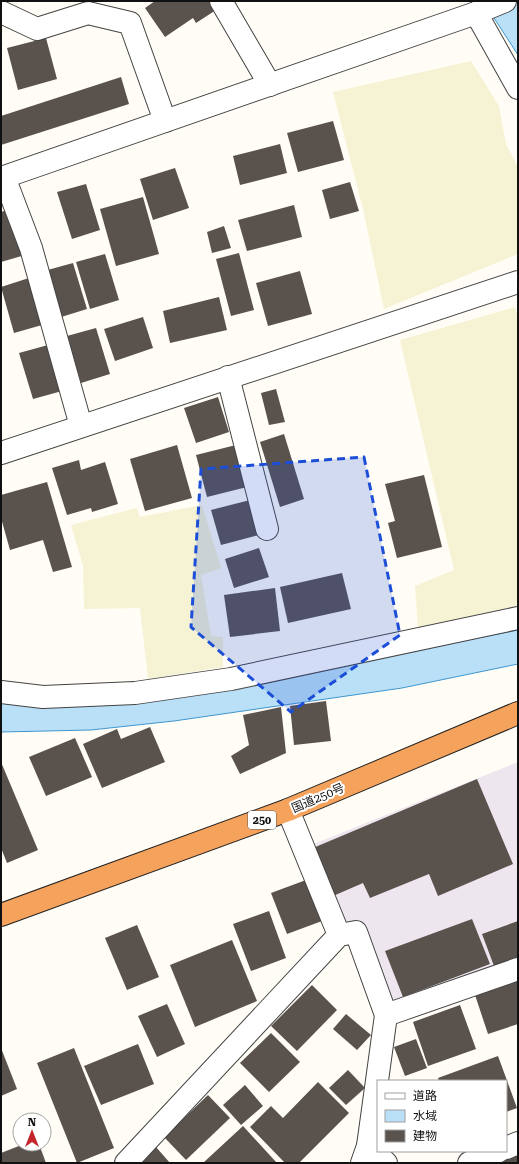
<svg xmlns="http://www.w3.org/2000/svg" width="519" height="1164" viewBox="0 0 519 1164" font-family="'Roboto Serif','Noto Sans JP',serif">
  <rect width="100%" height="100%" fill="#fffdf5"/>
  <!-- industrial -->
  <polygon fill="#eee6ef" points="518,762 518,960 401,1005 391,1000 358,921 339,921 306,847"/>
  <!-- farmland -->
  <g fill="#f6f3d4">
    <polygon points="471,61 499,106 506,144 518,167 518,254 384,309 363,209 333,92"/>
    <polygon points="515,307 518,319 518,606 418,628 415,586 454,570 400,340"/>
    <polygon points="202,505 221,568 201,575 211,636 223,637 223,667 148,679 140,608 84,609 83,566 71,525 137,508 140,517"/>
  </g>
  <!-- water -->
  <g fill="#b9e0f7" stroke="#3f96cf">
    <polygon points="483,1 518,1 518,55"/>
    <polygon points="518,630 518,664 402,688 174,721 91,730 1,732 1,703 17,705 348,664"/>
  </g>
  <!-- building -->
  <g fill="#5a524d">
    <polygon points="155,1 209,1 216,10 196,23 193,18 165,37 145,8"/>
    <polygon points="46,38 57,79 18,90 7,48"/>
    <polygon points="121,77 129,104 1,145 1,116"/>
    <polygon points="333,121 344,160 298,172 287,133"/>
    <polygon points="280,144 287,173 240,185 233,156"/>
    <polygon points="175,168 189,208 153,220 140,179"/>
    <polygon points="350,182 359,211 330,219 322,190"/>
    <polygon points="86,184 100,230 72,239 57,192"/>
    <polygon points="143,197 159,254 116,266 100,209"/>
    <polygon points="294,205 302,237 247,251 238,220"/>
    <polygon points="10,209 25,255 1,262 1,212"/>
    <polygon points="224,226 231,248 212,253 207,232"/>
    <polygon points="239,253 254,310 231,316 216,259"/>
    <polygon points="105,254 119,300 90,309 76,262"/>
    <polygon points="73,263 87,309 58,318 44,271"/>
    <polygon points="300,271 312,314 268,326 256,283"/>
    <polygon points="29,278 42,325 14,333 1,287"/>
    <polygon points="219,297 227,330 170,343 163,311"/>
    <polygon points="143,317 153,348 115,361 104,329"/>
    <polygon points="96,328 110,374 81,383 67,336"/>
    <polygon points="48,345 62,391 33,399 19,353"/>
    <polygon points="276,389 285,422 269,425 261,393"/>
    <polygon points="218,397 229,432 196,443 184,408"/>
    <polygon points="284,434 304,499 280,507 260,442"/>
    <polygon points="177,445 192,498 145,511 130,459"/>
    <polygon points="236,445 247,487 207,497 196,455"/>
    <polygon points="79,460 81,470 105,462 118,504 92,512 91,508 67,515 52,468"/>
    <polygon points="424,475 442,547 397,558 388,523 395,521 385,484"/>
    <polygon points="47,482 72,567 53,572 43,540 10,550 1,518 1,495"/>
    <polygon points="250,500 259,535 221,545 211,510"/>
    <polygon points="259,548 269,577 234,588 225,559"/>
    <polygon points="342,573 351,609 288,623 280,587"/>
    <polygon points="275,588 280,631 230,637 224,595"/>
    <polygon points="326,701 331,741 294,745 290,706"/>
    <polygon points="281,707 286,753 240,774 231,756 249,745 243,715"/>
    <polygon points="150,727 165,762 102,788 83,744 117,729 121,739"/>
    <polygon points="75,738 92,777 46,796 29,757"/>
    <polygon points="1,762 38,850 7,863 1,848"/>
    <polygon points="477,779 513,864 438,896 429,874 370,898 363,883 333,896 313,848"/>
    <polygon points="306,880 322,921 287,934 271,893"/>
    <polygon points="269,911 286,958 251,971 233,924"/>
    <polygon points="472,919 490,964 403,997 385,951"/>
    <polygon points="518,921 518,957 494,966 482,934"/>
    <polygon points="137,925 159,977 127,990 105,938"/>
    <polygon points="232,940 257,1001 195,1027 170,965"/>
    <polygon points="518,980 518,1024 488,1034 475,995"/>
    <polygon points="312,985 337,1010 297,1051 271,1026"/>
    <polygon points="167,1004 185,1044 157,1057 138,1016"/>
    <polygon points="460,1005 476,1049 428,1066 413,1022"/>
    <polygon points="346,1014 371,1035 357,1050 333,1029"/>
    <polygon points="271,1033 300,1062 269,1092 240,1063"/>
    <polygon points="416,1039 427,1068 405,1076 394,1047"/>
    <polygon points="138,1044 154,1084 101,1105 84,1066"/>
    <polygon points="1,1048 17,1089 1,1096"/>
    <polygon points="74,1048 114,1148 77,1163 37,1063"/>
    <polygon points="498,1056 517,1108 506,1112 506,1081 439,1081 438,1078"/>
    <polygon points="348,1070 365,1088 346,1105 329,1088"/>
    <polygon points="318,1082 349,1113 299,1163 285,1163 250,1127 271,1106 283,1118"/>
    <polygon points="245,1085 263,1106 241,1125 223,1105"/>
    <polygon points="208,1095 230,1118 186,1160 164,1137"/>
    <polygon points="243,1126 277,1163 203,1163"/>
    <polygon points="24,1144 39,1144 46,1163 1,1163 1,1153"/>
    <polygon points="156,1147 170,1163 138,1163"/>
    <polygon points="518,1154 518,1163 498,1163"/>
  </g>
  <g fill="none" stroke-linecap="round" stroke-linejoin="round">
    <defs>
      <g id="minor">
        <polyline points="221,1 270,85"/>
        <polyline points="1,12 37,29 88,13 130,23 165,121"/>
        <polyline points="476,13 518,88"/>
        <polyline points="4,177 31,248 81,426"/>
        <polyline points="1,178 476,13 505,1"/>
        <polyline points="228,377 267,529"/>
        <polyline points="1,453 518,282"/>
        <polyline points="1,692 43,697 135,693 231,679 518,618"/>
        <polyline points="288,810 339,935"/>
        <polyline points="386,1015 518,969"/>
        <polyline points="368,1146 386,1163"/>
        <polyline points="506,1148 518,1143"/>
        <polyline points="126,1163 339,935 356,932 386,1015 368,1146 362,1163"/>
        <polyline points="469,1163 499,1151"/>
      </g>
      <polyline id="highway" points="1,915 288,810 518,713"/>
    </defs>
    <!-- minor casing -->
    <use href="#minor" stroke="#444" stroke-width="24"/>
    <!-- highway casing -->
    <use href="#highway" stroke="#222" stroke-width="24"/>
    <!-- minor -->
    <use href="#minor" stroke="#fff" stroke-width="22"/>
    <!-- highway -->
    <use href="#highway" stroke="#f5a25d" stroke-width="22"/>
  </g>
  <!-- marked area -->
  <path fill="#1d4ed8" fill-opacity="0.2" stroke="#1d4ed8" stroke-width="3" stroke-dasharray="8 5" stroke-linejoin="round" d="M 364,457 L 400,635 L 291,712 L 191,627 L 201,469 Z"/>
  <g text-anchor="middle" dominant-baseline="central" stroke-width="4" stroke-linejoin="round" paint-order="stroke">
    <!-- shield labels -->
    <rect fill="#fff" stroke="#585858" stroke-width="1" x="248" y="811" width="28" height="18" rx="3"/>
    <g font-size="11" font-weight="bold" fill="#111">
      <text x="262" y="820">250</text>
    </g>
    <!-- street labels -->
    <g font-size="12" fill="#111" stroke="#fff">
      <text transform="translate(318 798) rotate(-23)">国道250号</text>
    </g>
  </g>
  <!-- border -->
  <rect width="519" height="1164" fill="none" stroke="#111111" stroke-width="4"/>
  <!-- legend -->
  <rect x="377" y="1080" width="130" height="72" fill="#ffffff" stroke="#a0a0a0"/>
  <rect x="385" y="1093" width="20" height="6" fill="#ffffff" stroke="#a0a0a0"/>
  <text x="413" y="1100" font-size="12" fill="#111111">道路</text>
  <rect x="385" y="1110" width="20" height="12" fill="#b9e0f7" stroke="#a0a0a0"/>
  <text x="413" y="1120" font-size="12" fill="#111111">水域</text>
  <rect x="385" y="1130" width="20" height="12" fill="#5a524d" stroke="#a0a0a0"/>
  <text x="413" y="1140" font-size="12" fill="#111111">建物</text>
  <!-- north arrow -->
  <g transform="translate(32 1132)"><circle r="19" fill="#ffffff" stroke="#a0a0a0"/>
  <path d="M0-3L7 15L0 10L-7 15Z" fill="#c4262e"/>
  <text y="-6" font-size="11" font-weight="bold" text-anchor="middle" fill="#111111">N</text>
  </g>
</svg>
